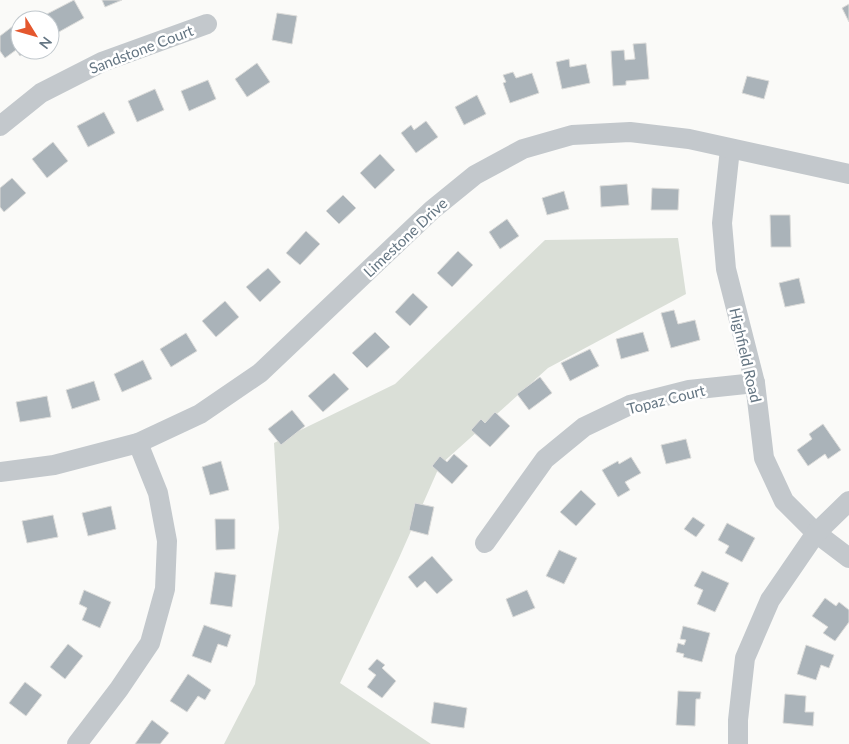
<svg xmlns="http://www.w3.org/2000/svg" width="849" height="744" viewBox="0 0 849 744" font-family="Lato,sans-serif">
  <rect width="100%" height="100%" fill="#fafaf8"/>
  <!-- green -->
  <polygon fill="#dadfd7" points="678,238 686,294 548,368 440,465 399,558 340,683 431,744 224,744 255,684 279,528 274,443 395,384 545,240"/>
  <!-- building -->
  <g fill="#aab3b9" stroke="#dcdcda">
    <polygon points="74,0 84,18 57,33 47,14"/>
    <polygon points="102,0 122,0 105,7"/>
    <polygon points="849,4 849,22 842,8"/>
    <polygon points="277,13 297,16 292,44 272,40"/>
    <polygon points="17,23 20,27 20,50 28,50 20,56 16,50 5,58 0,51 0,36"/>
    <polygon points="646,43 649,79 626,81 626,85 613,86 611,51 624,50 625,60 635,59 633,44"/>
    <polygon points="569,59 570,67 586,64 590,83 562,89 556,62"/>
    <polygon points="257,63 270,82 247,97 235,79"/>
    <polygon points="513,72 516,78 532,73 539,93 510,103 503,83 506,82 503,75"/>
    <polygon points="747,76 769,81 764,99 742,93"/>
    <polygon points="208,80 216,99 189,111 181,91"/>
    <polygon points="155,89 164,110 137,122 128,101"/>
    <polygon points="477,95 486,114 464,125 455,107"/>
    <polygon points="104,112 115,133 88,147 77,126"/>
    <polygon points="426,121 438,137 416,153 401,133 411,125 414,130"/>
    <polygon points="53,142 68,161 47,178 32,159"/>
    <polygon points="380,154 395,170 375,189 360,173"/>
    <polygon points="12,178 26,193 4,212 0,207 0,188"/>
    <polygon points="627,184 629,205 601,207 600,186"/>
    <polygon points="652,188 679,189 678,210 651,210"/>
    <polygon points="564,191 569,209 547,215 542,198"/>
    <polygon points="343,195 356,208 339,224 326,211"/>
    <polygon points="770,215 790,215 791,247 771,247"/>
    <polygon points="507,219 519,236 500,249 489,232"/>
    <polygon points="306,231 320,244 300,265 286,253"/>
    <polygon points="458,251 473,265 452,287 437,273"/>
    <polygon points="268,268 281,282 260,302 246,287"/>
    <polygon points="799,278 805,303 785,307 779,283"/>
    <polygon points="413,293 428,307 410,326 395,312"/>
    <polygon points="225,301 239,317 216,337 202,321"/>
    <polygon points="674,310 678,324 695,320 700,340 671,348 661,313"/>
    <polygon points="375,332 390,347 367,368 352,353"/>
    <polygon points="643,332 649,351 621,359 616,339"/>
    <polygon points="186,333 197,351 171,367 160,349"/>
    <polygon points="590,349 599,366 570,381 561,363"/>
    <polygon points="143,360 152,379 122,392 114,374"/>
    <polygon points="334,373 349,389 323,412 308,396"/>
    <polygon points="540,377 552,393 529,410 517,394"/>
    <polygon points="94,381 100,400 72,409 66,390"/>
    <polygon points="47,396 51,417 20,422 16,402"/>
    <polygon points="292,410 305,426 281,445 268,429"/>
    <polygon points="495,412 510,426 490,447 471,430 481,419 485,423"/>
    <polygon points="823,424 841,450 828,459 825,454 808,466 797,450 812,439 809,434"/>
    <polygon points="686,439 691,458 666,464 661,445"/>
    <polygon points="454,454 468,466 452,484 432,466 440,456 447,462"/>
    <polygon points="631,457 641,473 625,482 630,490 618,497 602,470 618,461 619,464"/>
    <polygon points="221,461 229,490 210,495 202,467"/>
    <polygon points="581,490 596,504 576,526 560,512"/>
    <polygon points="415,503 434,507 428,535 409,530"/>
    <polygon points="111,506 116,529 88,536 82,513"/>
    <polygon points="53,515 58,537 27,543 22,521"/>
    <polygon points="693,517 705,525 696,537 684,529"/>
    <polygon points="215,519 235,519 235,549 216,550"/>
    <polygon points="727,523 755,538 742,562 725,553 729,546 718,540"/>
    <polygon points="559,550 577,558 564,584 546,576"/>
    <polygon points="432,556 453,580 437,594 425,581 417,588 408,577"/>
    <polygon points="702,571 729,583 715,612 697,604 703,590 694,586"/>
    <polygon points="215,572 236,575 232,607 210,604"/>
    <polygon points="84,590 111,602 100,628 82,620 87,608 79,604"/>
    <polygon points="527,590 535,608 513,617 506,599"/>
    <polygon points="825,598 836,606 839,602 849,610 849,622 835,641 823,633 828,627 812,616"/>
    <polygon points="204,625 231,635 227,647 218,644 211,663 192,656"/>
    <polygon points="683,626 710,633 702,662 683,657 684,654 676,652 678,643 684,645 686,640 680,639"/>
    <polygon points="68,644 83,656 65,679 50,667"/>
    <polygon points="806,645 834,655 829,668 821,665 816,680 797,674"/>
    <polygon points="377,659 385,665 382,668 396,681 382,698 367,687 376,675 368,669"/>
    <polygon points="188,674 211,690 205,700 198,696 187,712 170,701"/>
    <polygon points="25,682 42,695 26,716 9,703"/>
    <polygon points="678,691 701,692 700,699 696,699 695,726 676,725"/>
    <polygon points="785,694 806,696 805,712 814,712 813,726 783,723"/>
    <polygon points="434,702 467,708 464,728 431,723"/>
    <polygon points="152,720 169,733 160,744 135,744"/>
  </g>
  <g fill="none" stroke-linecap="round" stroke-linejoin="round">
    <!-- minor -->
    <g stroke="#c3c8cc" stroke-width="20">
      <polyline points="0,126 41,93 102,62 207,24"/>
      <polyline points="730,149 722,223 726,269 755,383 764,458 784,501 816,533 849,558"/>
      <polyline points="0,472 54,465 138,443 200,414 260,373 432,210 475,175 523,149 572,135 630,132 689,139 849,174"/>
      <polyline points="485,543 545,459 584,427 630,405 689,390 755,383"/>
      <polyline points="77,744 119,689 150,643 165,589 167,541 158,493 138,443"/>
      <polyline points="738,744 738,720 745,658 770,600 816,533 849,501"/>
    </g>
  </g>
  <g text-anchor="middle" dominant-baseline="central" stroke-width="5" stroke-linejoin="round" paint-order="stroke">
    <!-- street labels -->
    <g font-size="15" fill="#657683" stroke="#fff">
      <text transform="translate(141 49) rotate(-21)">Sandstone Court</text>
      <text transform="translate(405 237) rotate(-43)">Limestone Drive</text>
      <text transform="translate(746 355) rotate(77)">Highfield Road</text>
      <text transform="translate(666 399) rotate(-14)">Topaz Court</text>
    </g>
  </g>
  <!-- north arrow -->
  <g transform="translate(35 35) rotate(127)"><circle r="24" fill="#ffffff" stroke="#c1c8cd"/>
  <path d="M0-4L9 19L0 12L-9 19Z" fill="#e4572e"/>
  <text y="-8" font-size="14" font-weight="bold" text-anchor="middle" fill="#657683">N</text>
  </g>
</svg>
